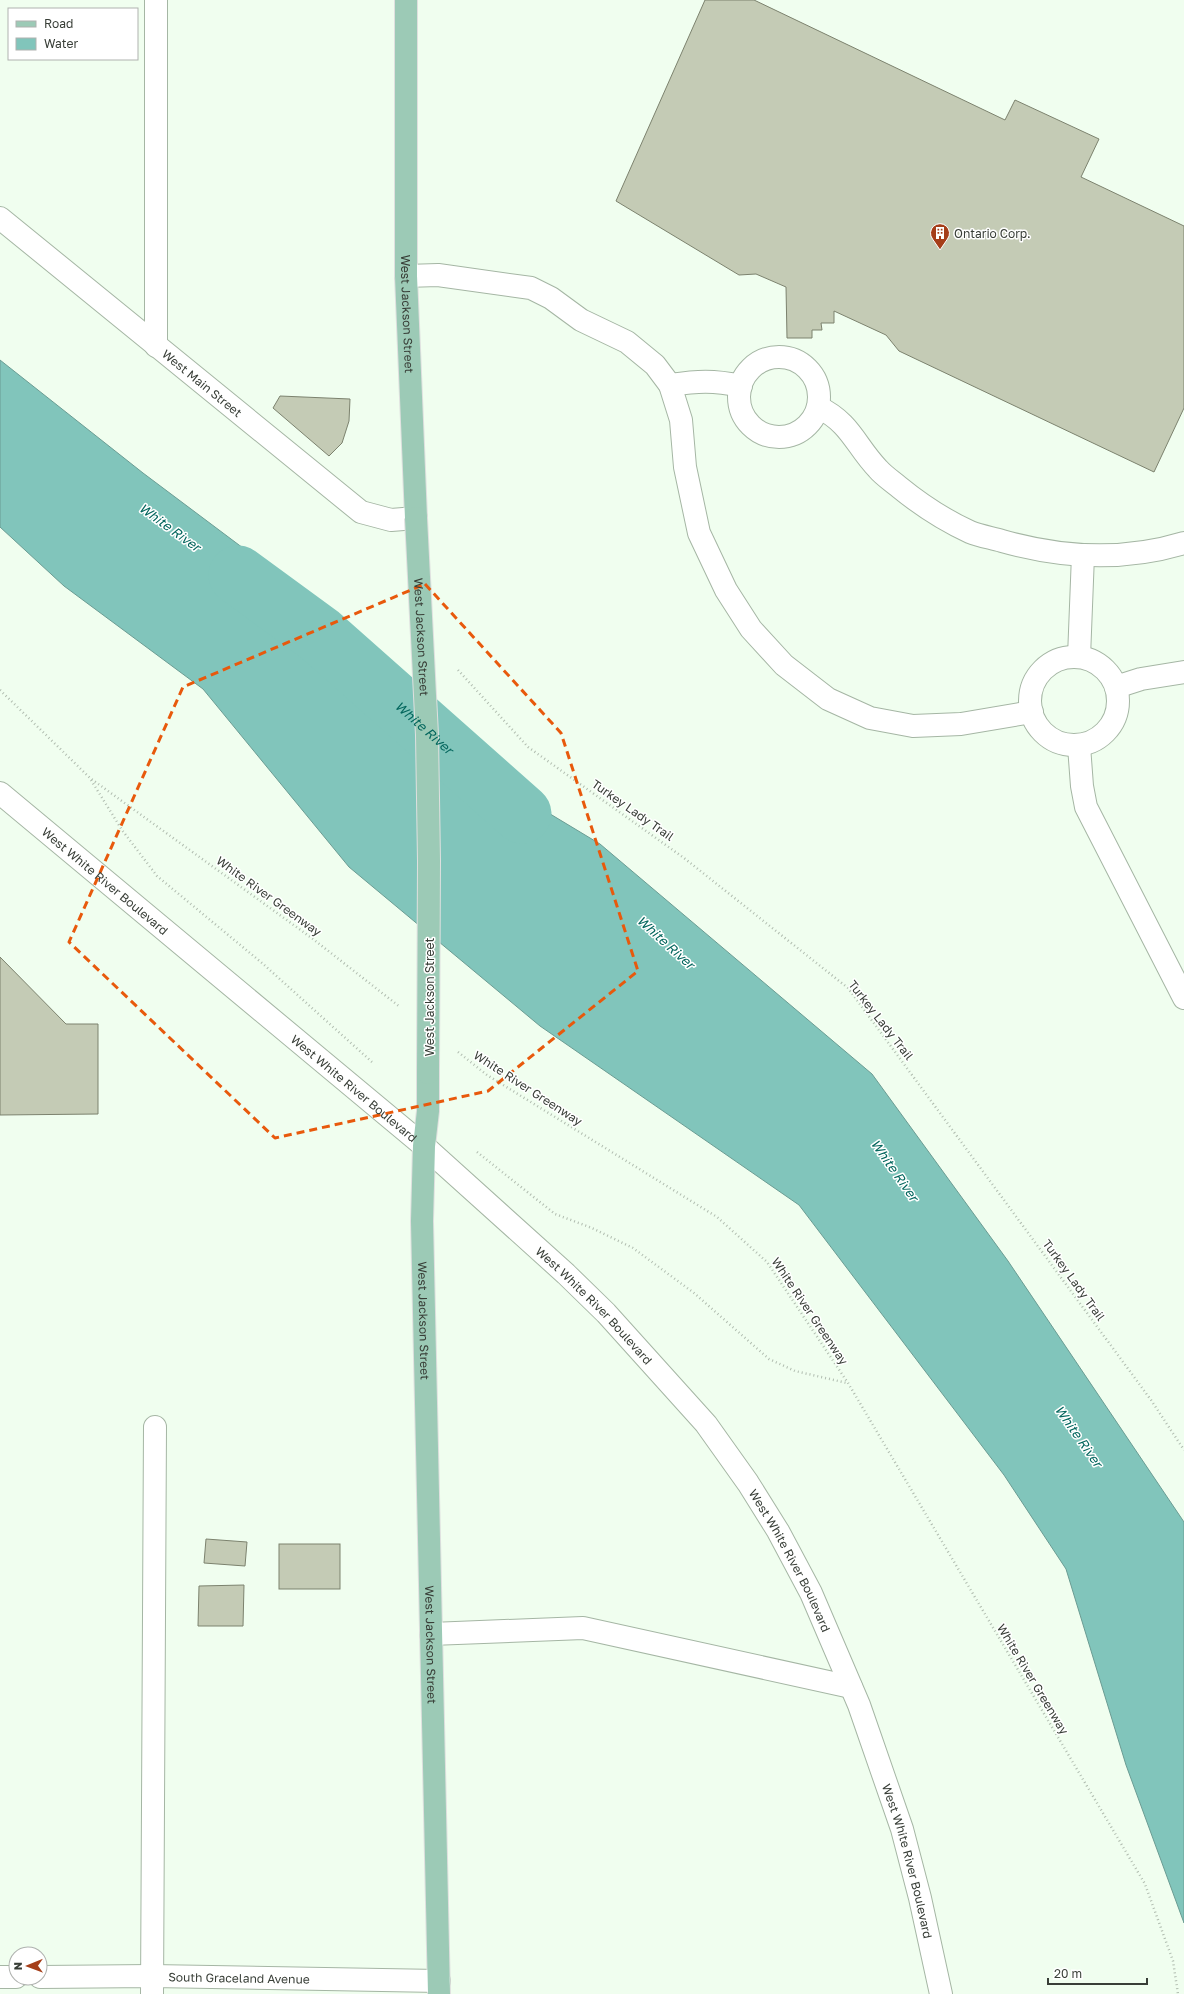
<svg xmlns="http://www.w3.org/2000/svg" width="1184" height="1994" viewBox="0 0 1184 1994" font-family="'Golos Text',sans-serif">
  <rect width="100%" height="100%" fill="#f0feef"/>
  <!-- water -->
  <polygon fill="#81c5bb" stroke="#6b9c93" points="0,360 143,473 259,560 356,697 600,844 872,1074 1008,1261 1184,1522 1184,1923 1126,1765 1066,1569 1004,1475 799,1205 540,1026 349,867 203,689 64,586 0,527"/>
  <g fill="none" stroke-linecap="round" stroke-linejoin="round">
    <!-- river -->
    <path stroke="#81c5bb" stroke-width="59" id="s1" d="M 238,575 L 320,635 L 522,814"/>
  </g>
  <!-- building -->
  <g fill="#c4cbb5" stroke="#7c826e">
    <polygon points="705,0 754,0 1005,120 1015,100 1099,139 1081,177 1184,226 1184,408 1154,472 899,351 886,335 834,311 834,323 821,323 822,330 812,330 812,338 787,338 786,287 756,274 739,275 616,201"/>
    <polygon points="280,396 350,399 349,421 342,443 329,456 273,408"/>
    <polygon points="0,957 66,1024 98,1024 98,1114 0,1115"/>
    <polygon points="206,1539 247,1542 245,1566 204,1563"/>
    <rect x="279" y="1544" width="61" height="45"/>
    <polygon points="244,1585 243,1626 198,1626 199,1586"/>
  </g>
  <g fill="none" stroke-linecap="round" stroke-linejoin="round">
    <defs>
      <g id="minor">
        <polyline points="156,0 156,346"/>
        <path id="s2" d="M 0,218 L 361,512 L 391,520 L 416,518"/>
        <polyline points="406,276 438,275 531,288 551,298 581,320 627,342 655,365 670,385 681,420 685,467 699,533 726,590 751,629 784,665 828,699 870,718 913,726 961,724 1032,712"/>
        <circle cx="779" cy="397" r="40"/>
        <path d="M 670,385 C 698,381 713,380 741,386"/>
        <path d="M 818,407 C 851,423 855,445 878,469 C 884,476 892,481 899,487 C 921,505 944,520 970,532 C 980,536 992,538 1002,541 C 1062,558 1125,561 1184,543"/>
        <circle cx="1074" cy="701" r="44"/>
        <polyline points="1079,657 1083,555"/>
        <polyline points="1116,687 1141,679 1184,672"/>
        <polyline points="1079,746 1082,786 1086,807 1184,998"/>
        <path id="s3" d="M 0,793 L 424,1146 L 566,1274 L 606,1313 L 706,1424 L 748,1483 L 778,1531 L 811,1593 L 859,1705 L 902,1829 L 920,1898 L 941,1994"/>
        <polyline points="431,1634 583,1628 851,1687"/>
        <polyline points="0,1977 16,1977"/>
        <path id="s4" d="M 40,1977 L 152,1976 L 439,1981"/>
        <polyline points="152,1994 155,1427"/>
      </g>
      <g id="major">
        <path id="s5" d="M 406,0 L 406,276 L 416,518"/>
        <path id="s6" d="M 428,1073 L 428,1111 L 424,1146 L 422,1221 L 439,1994"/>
      </g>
    </defs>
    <!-- minor casing -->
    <use href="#minor" stroke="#a5b6a4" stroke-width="24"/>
    <!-- major casing -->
    <use href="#major" stroke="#dfe0df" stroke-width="24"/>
    <!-- path -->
    <g stroke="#b1bdb0" stroke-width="2.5" stroke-dasharray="1 3" stroke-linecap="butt">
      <polyline points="458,670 528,747 684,858 848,988 1151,1400 1184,1450"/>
      <polyline points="0,690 90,778 313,939 400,1007"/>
      <polyline points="91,780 122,830 157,876 262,963 372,1062"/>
      <polyline points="458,1052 487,1075 717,1217 767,1262 848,1383 1145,1884 1173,1961 1178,1994"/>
      <polyline points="477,1152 555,1214 592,1228 633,1248 694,1293 769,1359 795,1371 847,1383"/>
    </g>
    <!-- minor -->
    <use href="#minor" stroke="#fff" stroke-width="22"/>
    <!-- major -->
    <use href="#major" stroke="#9ccab6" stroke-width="22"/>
    <defs>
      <g id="major-bridge">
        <path id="s7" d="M 416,518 L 427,735 L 429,861 L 428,1073"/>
      </g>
    </defs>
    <!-- major-bridge casing -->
    <use href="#major-bridge" stroke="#dfe0df" stroke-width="24" stroke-linecap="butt"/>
    <!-- major-bridge -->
    <use href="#major-bridge" stroke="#9ccab6" stroke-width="22"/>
  </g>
  <!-- marked area -->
  <path fill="none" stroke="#e8590c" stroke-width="3" stroke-dasharray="8 5" stroke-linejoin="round" d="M 425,584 L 561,733 L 638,971 L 488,1091 L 275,1138 L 69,942 L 183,687 Z"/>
  <!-- icons -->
  <defs>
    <symbol id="building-pin" viewBox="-11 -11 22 30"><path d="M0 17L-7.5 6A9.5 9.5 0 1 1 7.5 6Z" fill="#a53e19" stroke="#fff"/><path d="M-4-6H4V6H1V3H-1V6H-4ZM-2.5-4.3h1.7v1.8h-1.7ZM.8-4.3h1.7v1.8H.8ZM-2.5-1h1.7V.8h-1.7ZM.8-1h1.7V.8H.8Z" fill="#fff"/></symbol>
  </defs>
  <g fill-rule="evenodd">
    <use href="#building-pin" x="929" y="222" width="22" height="30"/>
  </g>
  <g text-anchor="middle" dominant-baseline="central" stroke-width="3" stroke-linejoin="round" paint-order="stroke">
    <!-- poi labels -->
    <g font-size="12" fill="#383e37" stroke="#fff" text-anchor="start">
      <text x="954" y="233">Ontario Corp.</text>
    </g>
    <!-- street labels -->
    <g font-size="12" fill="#383e37" stroke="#fff">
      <text stroke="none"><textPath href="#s5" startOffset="314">West Jackson Street</textPath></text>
      <text stroke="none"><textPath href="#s2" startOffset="261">West Main Street</textPath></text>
      <text stroke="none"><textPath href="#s7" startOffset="119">West Jackson Street</textPath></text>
      <text transform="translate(633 810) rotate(35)">Turkey Lady Trail</text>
      <text stroke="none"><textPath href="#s3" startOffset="137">West White River Boulevard</textPath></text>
      <text transform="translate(269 896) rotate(36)">White River Greenway</text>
      <text transform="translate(429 997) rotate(-90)">West Jackson Street</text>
      <text transform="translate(881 1020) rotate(52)">Turkey Lady Trail</text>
      <text stroke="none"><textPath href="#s3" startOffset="461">West White River Boulevard</textPath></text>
      <text transform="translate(528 1088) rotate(33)">White River Greenway</text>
      <text transform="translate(1074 1280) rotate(54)">Turkey Lady Trail</text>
      <text stroke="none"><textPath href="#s3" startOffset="785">West White River Boulevard</textPath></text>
      <text transform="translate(810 1311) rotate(56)">White River Greenway</text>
      <text stroke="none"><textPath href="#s6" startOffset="248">West Jackson Street</textPath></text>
      <text stroke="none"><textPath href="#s3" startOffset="1109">West White River Boulevard</textPath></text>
      <text stroke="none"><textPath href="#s6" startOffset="572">West Jackson Street</textPath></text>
      <text transform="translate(1033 1679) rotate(59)">White River Greenway</text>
      <text stroke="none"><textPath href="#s3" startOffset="1433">West White River Boulevard</textPath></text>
      <text stroke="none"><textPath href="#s4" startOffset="199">South Graceland Avenue</textPath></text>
    </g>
    <!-- water labels -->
    <g font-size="13" font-style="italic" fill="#03665d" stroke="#fff">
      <text transform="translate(170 527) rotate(36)">White River</text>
      <text stroke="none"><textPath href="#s1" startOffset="241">White River</textPath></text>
      <text transform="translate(666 942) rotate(42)">White River</text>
      <text transform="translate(895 1170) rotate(55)">White River</text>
      <text transform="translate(1079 1436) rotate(55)">White River</text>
    </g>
  </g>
  <!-- legend -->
  <rect x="8" y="8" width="130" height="52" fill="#ffffff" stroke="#afb2af"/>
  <rect x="16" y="21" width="20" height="6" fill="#9ccab6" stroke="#afb2af"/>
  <text x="44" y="28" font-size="12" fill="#383e37">Road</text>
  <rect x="16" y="38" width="20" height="12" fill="#81c5bb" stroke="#afb2af"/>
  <text x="44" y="48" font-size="12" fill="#383e37">Water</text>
  <!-- north arrow -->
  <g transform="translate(28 1966) rotate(269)"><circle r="19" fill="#ffffff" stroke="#afb2af"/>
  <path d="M0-3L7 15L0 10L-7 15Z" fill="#a53e19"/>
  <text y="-6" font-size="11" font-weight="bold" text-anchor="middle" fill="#383e37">N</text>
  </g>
  <!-- scale -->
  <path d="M1048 1978v6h99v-6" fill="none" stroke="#383e37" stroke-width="2"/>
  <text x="1054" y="1978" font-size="12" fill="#383e37" stroke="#ffffff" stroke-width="3" paint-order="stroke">20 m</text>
</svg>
